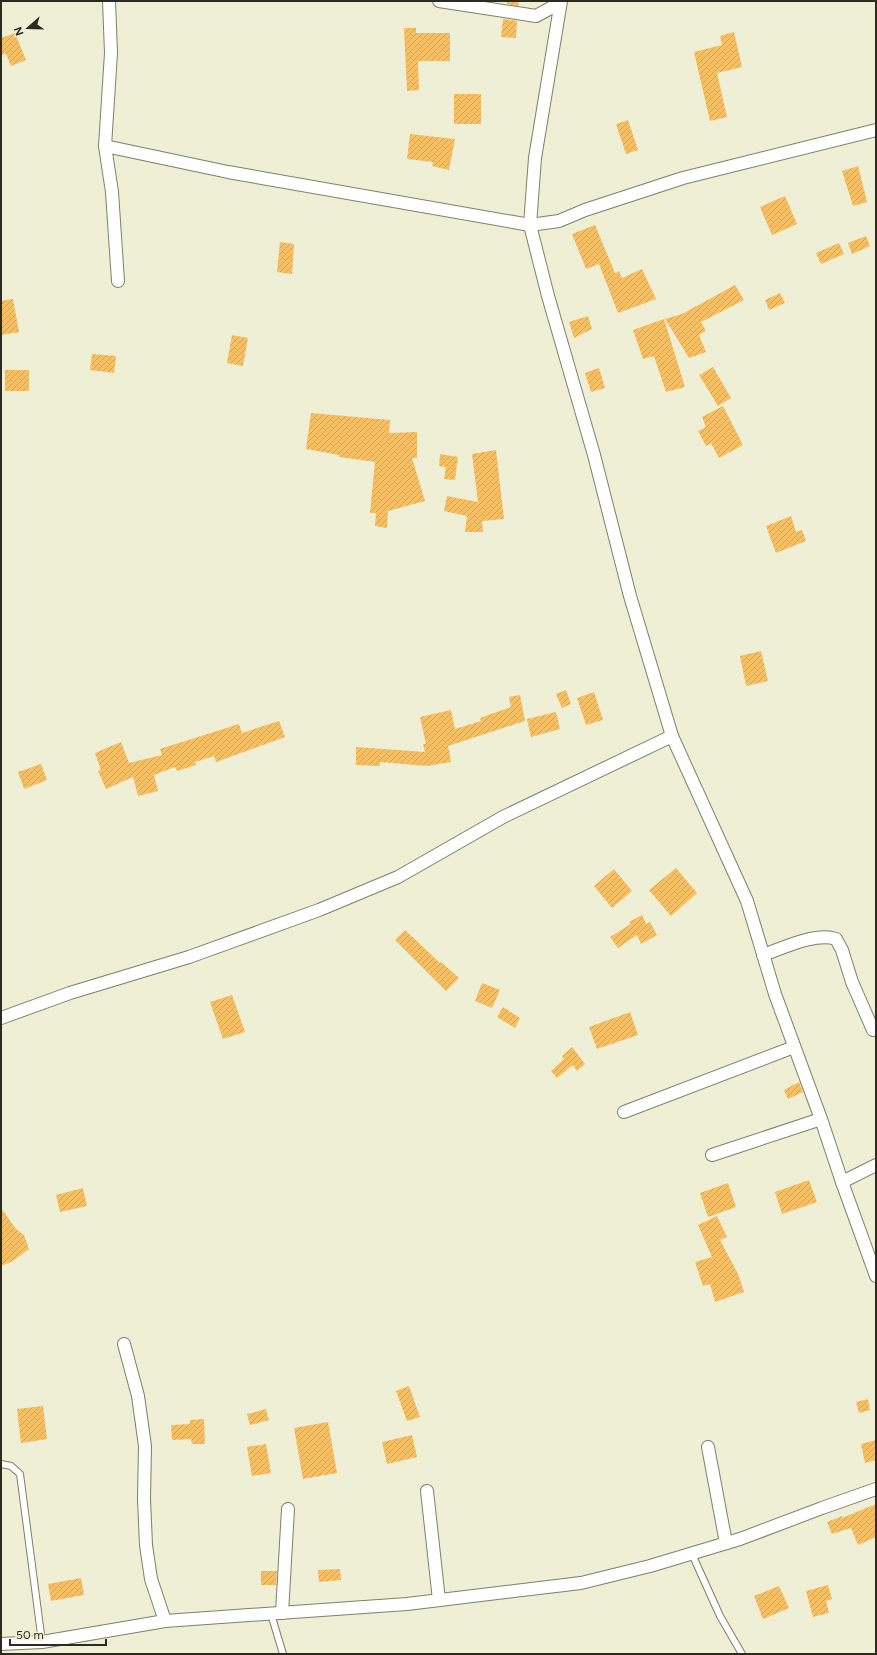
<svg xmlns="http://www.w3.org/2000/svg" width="877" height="1655" viewBox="0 0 877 1655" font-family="Figtree,sans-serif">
  <defs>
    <pattern id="building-hatch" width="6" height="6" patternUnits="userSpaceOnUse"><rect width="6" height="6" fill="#f7bf64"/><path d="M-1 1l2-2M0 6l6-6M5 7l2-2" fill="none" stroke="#d4a456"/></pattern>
  </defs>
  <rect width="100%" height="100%" fill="#efefd5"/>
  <!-- building -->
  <g fill="url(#building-hatch)">
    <polygon points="507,1 519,1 518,6 507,4"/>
    <polygon points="503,19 517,21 516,38 501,37"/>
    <polygon points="404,28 416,28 416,33 450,33 450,61 418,61 419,90 407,91"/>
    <polygon points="734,32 742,67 717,73 727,117 710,121 694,52 722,45 720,36"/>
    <polygon points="15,33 26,60 11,66 6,54 1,55 1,38"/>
    <rect x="454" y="94" width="27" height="30"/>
    <polygon points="628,120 638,150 626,154 616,124"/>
    <polygon points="410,134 455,139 449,170 432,166 433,162 407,159"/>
    <polygon points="858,166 867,202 853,206 842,171"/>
    <polygon points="785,196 797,224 772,235 760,207"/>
    <polygon points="595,225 615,273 619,271 622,278 642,269 656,299 618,313 599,264 586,269 572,234"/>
    <polygon points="866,236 870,246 852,254 848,243"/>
    <polygon points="280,242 294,244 292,274 277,272"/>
    <polygon points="839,243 844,254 821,264 816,253"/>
    <polygon points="735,285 744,300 701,322 706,331 699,335 706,352 689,358 665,319 682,314"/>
    <polygon points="780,293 785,303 769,310 765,300"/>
    <polygon points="13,299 19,332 1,335 1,301"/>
    <polygon points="588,316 592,329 574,338 569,322"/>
    <polygon points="664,319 685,387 666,392 654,356 643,359 633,330"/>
    <polygon points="232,335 248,338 243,366 227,363"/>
    <polygon points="92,354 116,356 114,373 90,370"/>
    <polygon points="713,367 731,398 718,406 699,375"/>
    <polygon points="599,368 605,388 591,392 585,373"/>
    <rect x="5" y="370" width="24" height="21"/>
    <polygon points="723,406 743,445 719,458 711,443 706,446 698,431 706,427 702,417"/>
    <polygon points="311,413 390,420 389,433 417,432 417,458 412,458 425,501 388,511 387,528 375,526 376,513 370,513 375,462 339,457 339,455 306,449"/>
    <polygon points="496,450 504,519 482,521 483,532 465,532 467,516 444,511 447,496 478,502 472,454"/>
    <polygon points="440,454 458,457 455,480 444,479 446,467 439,466"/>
    <polygon points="791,516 796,532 802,530 806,541 776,553 766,526"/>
    <polygon points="761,651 768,681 746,686 740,656"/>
    <polygon points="566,690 571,704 562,708 556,694"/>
    <polygon points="594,692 603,720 586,725 577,698"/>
    <polygon points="520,695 525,721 448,746 451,762 427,766 380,762 380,766 356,765 356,747 425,752 423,744 426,744 420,717 451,710 455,729 481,721 480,718 511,707 509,697"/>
    <polygon points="556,712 560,729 531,737 527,719"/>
    <polygon points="279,721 285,737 216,762 214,756 195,762 196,765 177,771 175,767 154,775 158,791 138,796 133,777 106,789 98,771 101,770 95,753 121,742 129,763 162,755 160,749 239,724 242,733"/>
    <polygon points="41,764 47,780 24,789 18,772"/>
    <polygon points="676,868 697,893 671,916 649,890"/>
    <polygon points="614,869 632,891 612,908 594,886"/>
    <polygon points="642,915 646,924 650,922 657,935 641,944 637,935 618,948 610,937 631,924 629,922"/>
    <polygon points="405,930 440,963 441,962 459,978 446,991 395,940"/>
    <polygon points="482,983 500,990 492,1008 475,1001"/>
    <polygon points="232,995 245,1032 223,1039 210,1002"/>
    <polygon points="503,1007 520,1018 515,1028 497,1017"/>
    <polygon points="630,1012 638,1035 597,1049 589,1027"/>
    <polygon points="572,1047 585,1064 577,1071 573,1065 557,1078 551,1071 564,1059 562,1056"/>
    <polygon points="799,1082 803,1092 788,1099 784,1090"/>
    <polygon points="809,1180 817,1202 782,1214 775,1192"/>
    <polygon points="728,1183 736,1207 708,1217 700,1193"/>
    <polygon points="83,1188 87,1206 60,1212 56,1195"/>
    <polygon points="1,1208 16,1229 24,1235 29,1249 13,1261 1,1266"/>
    <polygon points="717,1216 727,1237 720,1240 738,1274 744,1292 715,1302 710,1284 703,1286 695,1262 712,1257 698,1225"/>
    <polygon points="409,1386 420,1417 407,1421 396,1391"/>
    <polygon points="868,1399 870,1410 859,1413 856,1402"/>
    <polygon points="43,1406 47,1439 21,1443 17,1409"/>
    <polygon points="266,1409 269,1420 250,1425 247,1414"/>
    <polygon points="204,1419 205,1444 192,1444 191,1439 172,1440 171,1425 190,1424 190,1420"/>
    <polygon points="328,1422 337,1473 303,1479 294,1428"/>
    <polygon points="412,1435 417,1457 387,1464 382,1442"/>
    <polygon points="876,1440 876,1460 865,1463 861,1444"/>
    <polygon points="266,1444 271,1473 252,1476 247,1447"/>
    <polygon points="876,1504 876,1537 858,1545 851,1528 832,1534 827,1522 842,1516 842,1518"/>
    <polygon points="340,1569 341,1580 319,1582 318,1570"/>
    <polygon points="261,1571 277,1571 276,1585 261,1585"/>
    <polygon points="81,1578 84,1595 51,1601 48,1584"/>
    <polygon points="828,1585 832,1599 826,1601 829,1613 813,1617 806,1591"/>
    <polygon points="779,1586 789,1608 763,1619 754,1596"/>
  </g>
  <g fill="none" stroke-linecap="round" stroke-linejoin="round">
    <defs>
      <g id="service">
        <polyline points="1,1464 11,1466 20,1474 42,1642"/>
        <polyline points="692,1554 720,1616 742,1654"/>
        <polyline points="271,1614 283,1654"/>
      </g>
      <g id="minor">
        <polyline points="109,1 111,53 105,146 112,192 118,281"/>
        <polyline points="439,1 536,16 560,3"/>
        <polyline points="561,1 535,158 530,225 548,296 594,455 630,596 672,736 747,901 775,994 821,1119 842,1182 876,1276"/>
        <polyline points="105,146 228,172 530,225 559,221 585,210 683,178 876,130"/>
        <path d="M 763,955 C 783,948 816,932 836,939 L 842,950 L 852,982 L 873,1030"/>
        <polyline points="1,1018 70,993 189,957 319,910 398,877 503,817 672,736"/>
        <polyline points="624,1112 794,1047"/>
        <polyline points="712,1155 821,1119"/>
        <polyline points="842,1182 876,1165"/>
        <polyline points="124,1344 138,1396 145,1446 144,1499 146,1545 151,1579 165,1621"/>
        <polyline points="708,1447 726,1543"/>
        <polyline points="427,1491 439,1600"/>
        <polyline points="282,1613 288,1509"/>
        <polyline points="1,1644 42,1642 165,1621 407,1604 581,1583 650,1566 740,1539 822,1508 876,1489"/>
      </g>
    </defs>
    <!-- service casing -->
    <use href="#service" stroke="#7f7f67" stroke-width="8"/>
    <!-- minor casing -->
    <use href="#minor" stroke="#7f7f67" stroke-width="14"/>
    <!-- service -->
    <use href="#service" stroke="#fff" stroke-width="6"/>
    <!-- minor -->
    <use href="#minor" stroke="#fff" stroke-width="12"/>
  </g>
  <!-- border -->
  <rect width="877" height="1655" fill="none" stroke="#2b2b21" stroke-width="4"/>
  <!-- north arrow -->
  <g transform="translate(28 28) rotate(250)" stroke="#efefd5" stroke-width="3" paint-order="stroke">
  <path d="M0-3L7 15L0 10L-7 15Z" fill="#2b2b21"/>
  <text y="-6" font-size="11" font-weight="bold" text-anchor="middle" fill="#2b2b21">N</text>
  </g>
  <!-- scale -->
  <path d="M10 1639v6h96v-6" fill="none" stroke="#2b2b21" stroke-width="2"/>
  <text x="16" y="1639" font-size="12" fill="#2b2b21" stroke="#efefd5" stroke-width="3" paint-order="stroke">50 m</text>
</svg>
